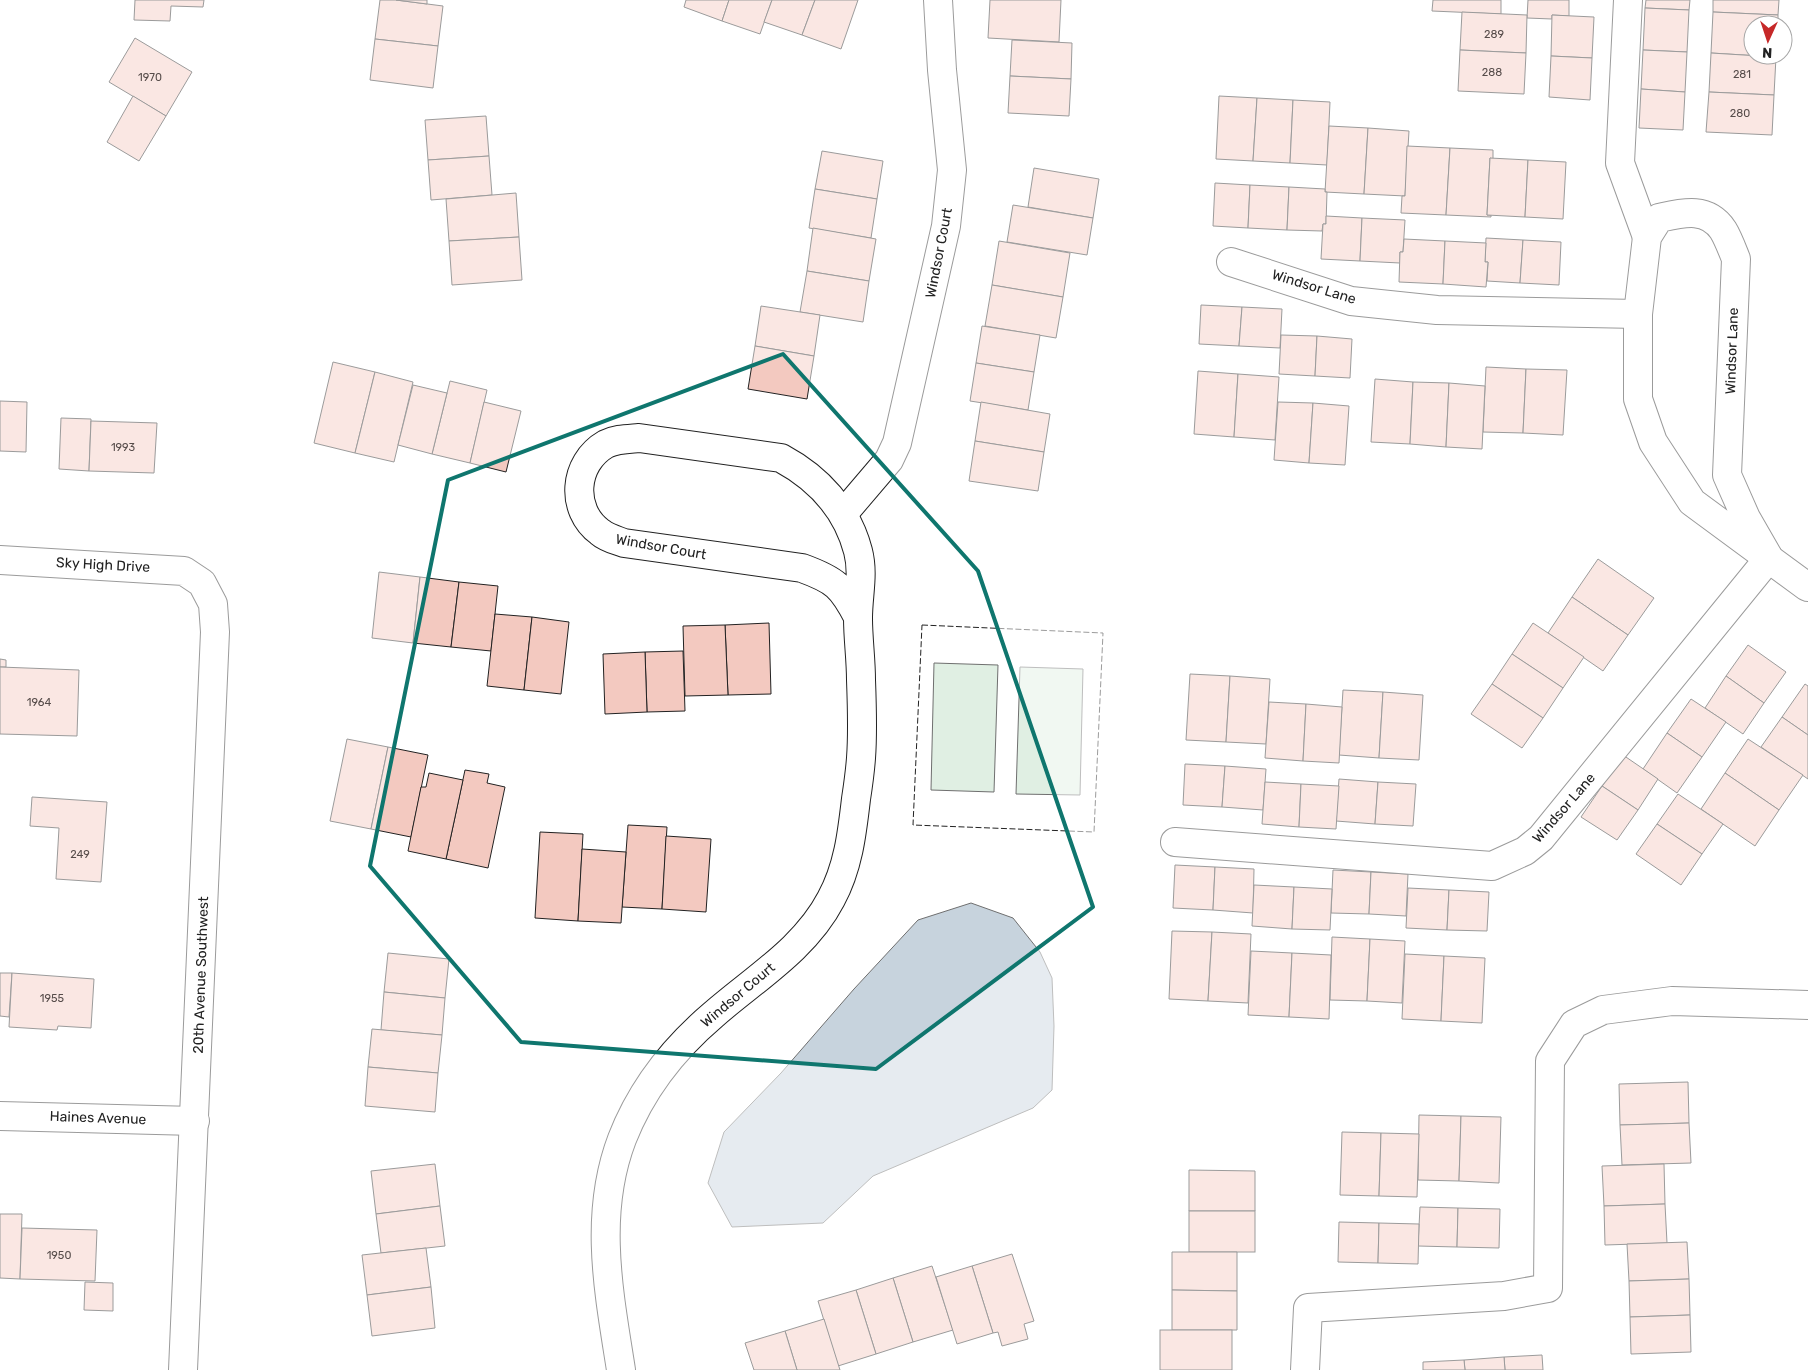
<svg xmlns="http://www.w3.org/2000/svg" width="1808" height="1370" viewBox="0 0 1808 1370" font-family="Rubik,sans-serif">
  <rect width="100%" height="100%" fill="#fff"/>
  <!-- green -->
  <g fill="#e0efe3" stroke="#6f6f6f">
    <polygon points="934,663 998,665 994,792 931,790"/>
    <polygon points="1020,667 1083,669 1080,795 1016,794"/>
  </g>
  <!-- water -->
  <polygon fill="#c7d3dd" stroke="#6f6f6f" points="971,903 1013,918 1040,952 1052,978 1054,1026 1052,1090 1033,1108 873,1176 823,1223 732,1227 708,1183 724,1132 781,1073 854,989 918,920"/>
  <!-- building -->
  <g fill="#f3c9c0" stroke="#222">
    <polygon points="135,0 204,0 203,7 171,6 170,21 134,20"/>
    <polygon points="380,0 396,0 443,6 438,46 375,39"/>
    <polygon points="396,0 427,0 427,4"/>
    <polygon points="686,0 729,0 722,21 684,7"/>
    <polygon points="729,0 772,0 760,34 722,21"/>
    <polygon points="772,0 815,0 802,35 764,22"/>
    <polygon points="815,0 858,0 841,49 802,35"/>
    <polygon points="990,0 1061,0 1059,42 988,38"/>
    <polygon points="1433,0 1501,0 1501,14 1432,11"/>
    <polygon points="1528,0 1569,0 1569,16 1552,15 1552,19 1527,18"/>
    <polygon points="1646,0 1690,0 1689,10 1645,8"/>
    <polygon points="1713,0 1779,0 1778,15 1713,12"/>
    <polygon points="1645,8 1689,10 1687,52 1643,50"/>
    <polygon points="1462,12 1527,15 1526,53 1460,50"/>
    <polygon points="1713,12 1778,15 1778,25 1753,25 1753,55 1776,55 1776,57 1711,53"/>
    <polygon points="1552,15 1594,17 1592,58 1551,56"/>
    <polygon points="135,38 192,72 166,116 109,82"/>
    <polygon points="375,39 438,46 433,88 370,80"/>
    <polygon points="1012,40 1072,43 1071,79 1010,76"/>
    <polygon points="1460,50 1526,53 1524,94 1458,91"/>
    <polygon points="1643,50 1687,52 1685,92 1641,89"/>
    <polygon points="1711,53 1776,57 1774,95 1709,92"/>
    <polygon points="1551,56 1592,58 1590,100 1549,97"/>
    <polygon points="1010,76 1071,79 1069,116 1008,113"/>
    <polygon points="1641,89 1685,92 1683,130 1639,128"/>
    <polygon points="1709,92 1774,95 1772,135 1706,132"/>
    <polygon points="133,96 166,116 139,161 107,142"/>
    <polygon points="1219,96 1257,98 1253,161 1216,159"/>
    <polygon points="1257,98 1293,100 1290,163 1253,161"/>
    <polygon points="1293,100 1330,102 1327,165 1290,163"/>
    <polygon points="486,116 489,156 428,160 425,120"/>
    <polygon points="1329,126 1368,128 1364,194 1325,192"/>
    <polygon points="1368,128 1409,131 1405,196 1364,194"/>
    <polygon points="1407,146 1450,148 1446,215 1401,213 1402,196 1405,196"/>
    <polygon points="1450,148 1493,150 1493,159 1490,158 1487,215 1491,215 1491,217 1446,215"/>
    <polygon points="822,151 883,161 877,199 815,189"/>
    <polygon points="489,156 492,195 431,200 428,160"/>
    <polygon points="1490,158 1528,160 1525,217 1487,215"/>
    <polygon points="1528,160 1566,162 1563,219 1525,217"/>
    <polygon points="1034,168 1099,179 1093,218 1028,207"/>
    <polygon points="1215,183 1250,185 1248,228 1213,226"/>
    <polygon points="1250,185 1289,187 1287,230 1248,228"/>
    <polygon points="1289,187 1325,189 1325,192 1327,192 1326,224 1323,224 1322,231 1287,230"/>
    <polygon points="815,189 877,199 871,238 809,228"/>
    <polygon points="516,193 519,237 449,241 446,199"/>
    <polygon points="1013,205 1093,218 1087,255 1007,242"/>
    <polygon points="1326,216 1362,218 1360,261 1321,259 1323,224 1326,224"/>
    <polygon points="1362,218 1405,220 1403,252 1400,252 1400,263 1360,261"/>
    <polygon points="813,228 876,239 869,281 807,271"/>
    <polygon points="519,237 522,280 452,285 449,241"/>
    <polygon points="1486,238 1523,240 1520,283 1487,281 1488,262 1485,262"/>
    <polygon points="1404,239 1445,241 1443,284 1399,282 1400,252 1403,252"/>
    <polygon points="1523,240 1561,242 1559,285 1520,283"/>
    <polygon points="999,241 1070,253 1063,297 992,285"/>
    <polygon points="1445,241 1486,243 1485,262 1488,262 1486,287 1443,284"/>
    <polygon points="807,271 869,281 863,322 800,312"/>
    <polygon points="992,285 1063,297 1056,338 985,326"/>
    <polygon points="1201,305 1242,307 1239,346 1199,344"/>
    <polygon points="761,306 820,315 814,356 755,346"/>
    <polygon points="1242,307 1282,309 1280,348 1239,346"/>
    <polygon points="982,326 1040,335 1034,372 976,363"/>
    <polygon points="1281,335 1317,336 1315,376 1279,374"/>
    <polygon points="1317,336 1352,339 1350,378 1315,376"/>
    <polygon points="755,346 814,356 807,399 748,389"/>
    <polygon points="333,362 375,372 355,453 314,443"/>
    <polygon points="976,363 1034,372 1028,410 970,401"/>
    <polygon points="1486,367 1526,369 1523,433 1483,432"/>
    <polygon points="1526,369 1567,370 1563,435 1523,433"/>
    <polygon points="1198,371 1238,374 1234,437 1194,434"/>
    <polygon points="375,372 413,382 394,462 355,453"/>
    <polygon points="1238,374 1279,377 1275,440 1234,437"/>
    <polygon points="1375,379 1413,382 1410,444 1371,442"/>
    <polygon points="450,381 487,390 470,463 432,454"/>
    <polygon points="1413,382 1449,383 1446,447 1410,444"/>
    <polygon points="1449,383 1485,386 1482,449 1446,447"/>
    <polygon points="413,385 447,393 432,454 398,445"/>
    <polygon points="0,401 27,402 26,452 0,451"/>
    <polygon points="484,402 521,411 506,472 470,463"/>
    <polygon points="981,402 1050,414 1044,452 975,441"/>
    <polygon points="1278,402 1313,403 1309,463 1274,460"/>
    <polygon points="1313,403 1349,406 1345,465 1309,463"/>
    <polygon points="61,418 91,419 89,471 59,469"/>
    <polygon points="91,421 157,423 154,473 89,471"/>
    <polygon points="975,441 1044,452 1038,491 969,481"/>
    <polygon points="1598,559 1654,598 1628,635 1572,597"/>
    <polygon points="379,572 420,577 413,643 372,638"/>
    <polygon points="420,577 459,582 451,647 413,643"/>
    <polygon points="459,582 498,586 491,651 451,647"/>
    <polygon points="1572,597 1628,635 1603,671 1548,633"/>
    <polygon points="495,614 532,617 524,690 487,686"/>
    <polygon points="532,617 569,622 561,694 524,690"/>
    <polygon points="769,623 771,694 728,695 725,625"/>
    <polygon points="1533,623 1584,657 1563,688 1512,654"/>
    <polygon points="725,625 728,695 685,696 683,626"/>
    <polygon points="1748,645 1786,672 1764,703 1726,676"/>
    <polygon points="683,651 685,711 647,712 645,652"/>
    <polygon points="645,652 647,712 605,714 603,654"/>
    <polygon points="1512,654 1563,688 1543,718 1492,684"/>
    <polygon points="0,659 6,660 6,667 0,667"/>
    <polygon points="0,667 79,670 77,736 0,734"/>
    <polygon points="1190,674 1230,676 1226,742 1186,740"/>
    <polygon points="1230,676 1270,679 1266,744 1226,742"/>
    <polygon points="1726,676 1764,703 1743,734 1705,708"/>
    <polygon points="1492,684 1543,718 1522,748 1471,714"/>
    <polygon points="1805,684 1808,686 1808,735 1782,717"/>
    <polygon points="1343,690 1383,692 1379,758 1339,755"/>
    <polygon points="1383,692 1423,695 1419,760 1379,758"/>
    <polygon points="1691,699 1726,722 1702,757 1667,733"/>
    <polygon points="1269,702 1306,704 1303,761 1265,758"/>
    <polygon points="1306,704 1342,707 1339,763 1303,761"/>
    <polygon points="1782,717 1808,735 1808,779 1761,747"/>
    <polygon points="1667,733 1702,757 1677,793 1643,769"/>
    <polygon points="347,739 388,747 371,829 330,821"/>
    <polygon points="1748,739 1803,775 1779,810 1725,773"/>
    <polygon points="388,747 428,755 411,837 371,829"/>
    <polygon points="1623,755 1658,779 1638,810 1602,786"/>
    <polygon points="1185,764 1225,766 1222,807 1183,805"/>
    <polygon points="1225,766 1266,769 1263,810 1222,807"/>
    <polygon points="465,770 489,774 487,783 505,787 488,868 446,859"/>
    <polygon points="429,773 463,780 446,859 408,851 421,787 426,787"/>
    <polygon points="1725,773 1779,810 1755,846 1701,809"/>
    <polygon points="1339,779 1378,782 1375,824 1336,821"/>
    <polygon points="1265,782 1301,784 1299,827 1262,824"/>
    <polygon points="1378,782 1416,784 1413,826 1375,824"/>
    <polygon points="1301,784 1339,786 1336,829 1299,827"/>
    <polygon points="1602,786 1638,810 1617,840 1581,817"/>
    <polygon points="1678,794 1723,824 1702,854 1657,824"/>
    <polygon points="32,797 107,802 101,882 56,879 59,828 30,826"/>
    <polygon points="1657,824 1702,854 1681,885 1636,854"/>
    <polygon points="628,825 667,827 662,909 622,907"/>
    <polygon points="540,832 583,834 578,921 535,918"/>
    <polygon points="666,836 711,839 706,912 662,909"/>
    <polygon points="582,849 626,852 621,923 578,921"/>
    <polygon points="1175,865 1215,867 1213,910 1173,908"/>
    <polygon points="1215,867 1254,869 1253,913 1213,910"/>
    <polygon points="1333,870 1371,872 1369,914 1331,913"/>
    <polygon points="1371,872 1408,874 1406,916 1369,914"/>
    <polygon points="1254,885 1294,887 1292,929 1252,926"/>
    <polygon points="1294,887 1332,889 1330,930 1292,929"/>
    <polygon points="1408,888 1449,890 1447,930 1406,928"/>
    <polygon points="1449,890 1489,892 1487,931 1447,930"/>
    <polygon points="1172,931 1212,932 1208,1001 1169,999"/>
    <polygon points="1212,932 1251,934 1248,1003 1208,1001"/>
    <polygon points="1332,937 1370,939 1367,1001 1330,1000"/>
    <polygon points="1370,939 1405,941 1402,1003 1367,1001"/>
    <polygon points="1251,951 1292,953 1289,1017 1248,1015"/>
    <polygon points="388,953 449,959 445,998 384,992"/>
    <polygon points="1292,953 1331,955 1329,1019 1289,1017"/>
    <polygon points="1405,954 1444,956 1441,1021 1402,1019"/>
    <polygon points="1444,956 1485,958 1482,1023 1441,1021"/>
    <polygon points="0,973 12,973 9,1017 0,1016"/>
    <polygon points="12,973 94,979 91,1028 58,1026 57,1030 9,1027"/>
    <polygon points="384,992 445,998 442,1035 381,1030"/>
    <polygon points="372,1029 442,1035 438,1073 368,1067"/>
    <polygon points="368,1067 438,1073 435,1112 365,1106"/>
    <polygon points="1688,1082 1689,1123 1620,1125 1619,1084"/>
    <polygon points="1419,1115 1461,1116 1459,1181 1418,1180"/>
    <polygon points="1461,1116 1501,1117 1499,1183 1459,1181"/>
    <polygon points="1689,1123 1691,1163 1622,1165 1620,1125"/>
    <polygon points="1342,1132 1381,1133 1379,1196 1340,1195"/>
    <polygon points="1381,1133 1419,1134 1417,1197 1379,1196"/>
    <polygon points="435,1164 440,1206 376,1214 371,1171"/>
    <polygon points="1664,1164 1665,1204 1604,1206 1602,1166"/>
    <polygon points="1189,1170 1255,1171 1255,1211 1189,1211"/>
    <polygon points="1665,1204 1667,1243 1605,1245 1604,1206"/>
    <polygon points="440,1206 445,1246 381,1253 376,1214"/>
    <polygon points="1420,1207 1458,1208 1457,1247 1418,1246"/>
    <polygon points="1458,1208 1500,1209 1499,1248 1457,1247"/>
    <rect x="1189" y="1211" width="66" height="41"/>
    <polygon points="0,1214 22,1214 20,1279 0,1278"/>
    <polygon points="1339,1222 1379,1223 1378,1263 1338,1262"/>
    <polygon points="1379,1223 1419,1224 1418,1264 1378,1263"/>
    <polygon points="22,1228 97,1230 95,1281 20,1279"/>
    <polygon points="1687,1242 1689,1279 1629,1281 1627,1244"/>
    <polygon points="426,1248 431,1287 367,1295 362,1255"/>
    <polygon points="1172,1252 1237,1252 1237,1291 1172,1290"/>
    <polygon points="1012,1254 1034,1321 1024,1324 1028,1339 1002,1346 998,1332 993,1333 972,1266"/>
    <polygon points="932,1266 953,1330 913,1342 893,1278"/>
    <polygon points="972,1266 993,1333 957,1344 936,1277"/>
    <polygon points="893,1278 913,1342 876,1354 856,1290"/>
    <polygon points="1689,1279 1690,1315 1630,1317 1629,1281"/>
    <polygon points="85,1282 113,1283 113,1311 84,1310"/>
    <polygon points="431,1287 435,1328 372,1336 367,1295"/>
    <polygon points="856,1290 876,1354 838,1366 818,1301"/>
    <polygon points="1172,1290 1237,1291 1237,1330 1172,1330"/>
    <polygon points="1690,1315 1691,1352 1631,1354 1630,1317"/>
    <polygon points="824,1319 840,1370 797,1370 785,1331"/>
    <rect x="1160" y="1330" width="72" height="40"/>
    <polygon points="785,1331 797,1370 754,1370 745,1343"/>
    <polygon points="1542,1355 1543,1370 1505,1370 1504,1357"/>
    <polygon points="1504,1357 1505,1370 1465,1370 1464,1360"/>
    <polygon points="1464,1360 1465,1370 1423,1370 1423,1362"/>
  </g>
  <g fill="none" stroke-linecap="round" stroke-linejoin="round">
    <defs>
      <g id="street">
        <polyline points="1628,0 1620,163 1647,237"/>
        <polyline points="1231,262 1351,301 1437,310 1638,314"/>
        <polyline points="843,514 889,460 897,443 946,226 952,170 942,70 938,0"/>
        <path d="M 1769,558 L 1746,518 L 1727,475 L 1736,259 C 1732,249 1728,238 1723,230 C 1707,206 1682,213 1659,218 L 1647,237 L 1638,314 L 1638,399 L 1653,442 L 1692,502 L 1806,586 L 1808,587"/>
        <polyline points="0,560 184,571 202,583 213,604 215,632 183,1370"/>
        <polyline points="1175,842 1492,866 1525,851 1541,838 1769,558"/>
        <polyline points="0,1116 195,1121"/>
        <path d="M 621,1370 C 609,1293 593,1215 622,1139 C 641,1090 673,1049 713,1015 C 754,979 805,949 831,899 C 848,868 852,834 856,799 C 858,786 860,772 861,758 C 863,732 862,706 861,680 C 861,659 858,639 858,618 C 858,595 864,574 858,551 C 847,509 818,478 781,458 L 639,438 C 627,439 616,439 606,444 C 573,463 570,510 600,532 C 607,538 616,540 624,543 L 802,568 C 835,580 842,586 858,617"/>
        <polyline points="1305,1370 1308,1308 1504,1296 1548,1288 1550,1061 1574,1024 1603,1010 1672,1001 1808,1005"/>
      </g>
    </defs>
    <!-- street casing -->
    <use href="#street" stroke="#222" stroke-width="30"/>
    <!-- street -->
    <use href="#street" stroke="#fff" stroke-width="28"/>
    <!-- fence -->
    <polygon stroke="#222" stroke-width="1" stroke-dasharray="6 2.5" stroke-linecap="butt" points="922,625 1103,633 1094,832 913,825"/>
  </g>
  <!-- marked area -->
  <path d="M0 0H1808V1370H0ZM 783,354 L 978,571 L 1093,907 L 876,1069 L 521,1042 L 370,866 L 448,480 Z" fill="#fff" fill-opacity=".55" fill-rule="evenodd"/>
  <path fill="none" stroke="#0f766e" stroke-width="4" stroke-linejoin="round" d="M 783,354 L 978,571 L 1093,907 L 876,1069 L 521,1042 L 370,866 L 448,480 Z"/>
  <g text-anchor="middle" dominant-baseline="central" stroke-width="4" stroke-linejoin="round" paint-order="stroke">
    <!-- number labels -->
    <g font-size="11" fill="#564c4a">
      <text x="1494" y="34">289</text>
      <text x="1492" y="72">288</text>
      <text x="1742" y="74">281</text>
      <text x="150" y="77">1970</text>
      <text x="1740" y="113">280</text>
      <text x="123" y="447">1993</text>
      <text x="39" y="702">1964</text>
      <text x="80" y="854">249</text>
      <text x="52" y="998">1955</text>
      <text x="59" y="1255">1950</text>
    </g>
    <!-- street labels -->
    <g font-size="14" fill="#222" stroke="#fff">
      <text transform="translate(939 253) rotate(-79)">Windsor Court</text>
      <text transform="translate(1314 287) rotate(17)">Windsor Lane</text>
      <text transform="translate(1732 351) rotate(-88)">Windsor Lane</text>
      <text transform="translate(661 547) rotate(10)">Windsor Court</text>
      <text transform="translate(103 565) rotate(3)">Sky High Drive</text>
      <text transform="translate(1564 808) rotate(-49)">Windsor Lane</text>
      <text transform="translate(201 975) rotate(-88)">20th Avenue Southwest</text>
      <text transform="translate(738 995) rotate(-40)">Windsor Court</text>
      <text transform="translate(98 1118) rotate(2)">Haines Avenue</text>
    </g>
  </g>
  <!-- north arrow -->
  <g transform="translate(1768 40) rotate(183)"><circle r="24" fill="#ffffff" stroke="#a7a7a7"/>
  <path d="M0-4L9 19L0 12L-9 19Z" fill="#c62828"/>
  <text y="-8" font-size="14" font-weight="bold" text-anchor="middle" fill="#222222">N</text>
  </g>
</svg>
